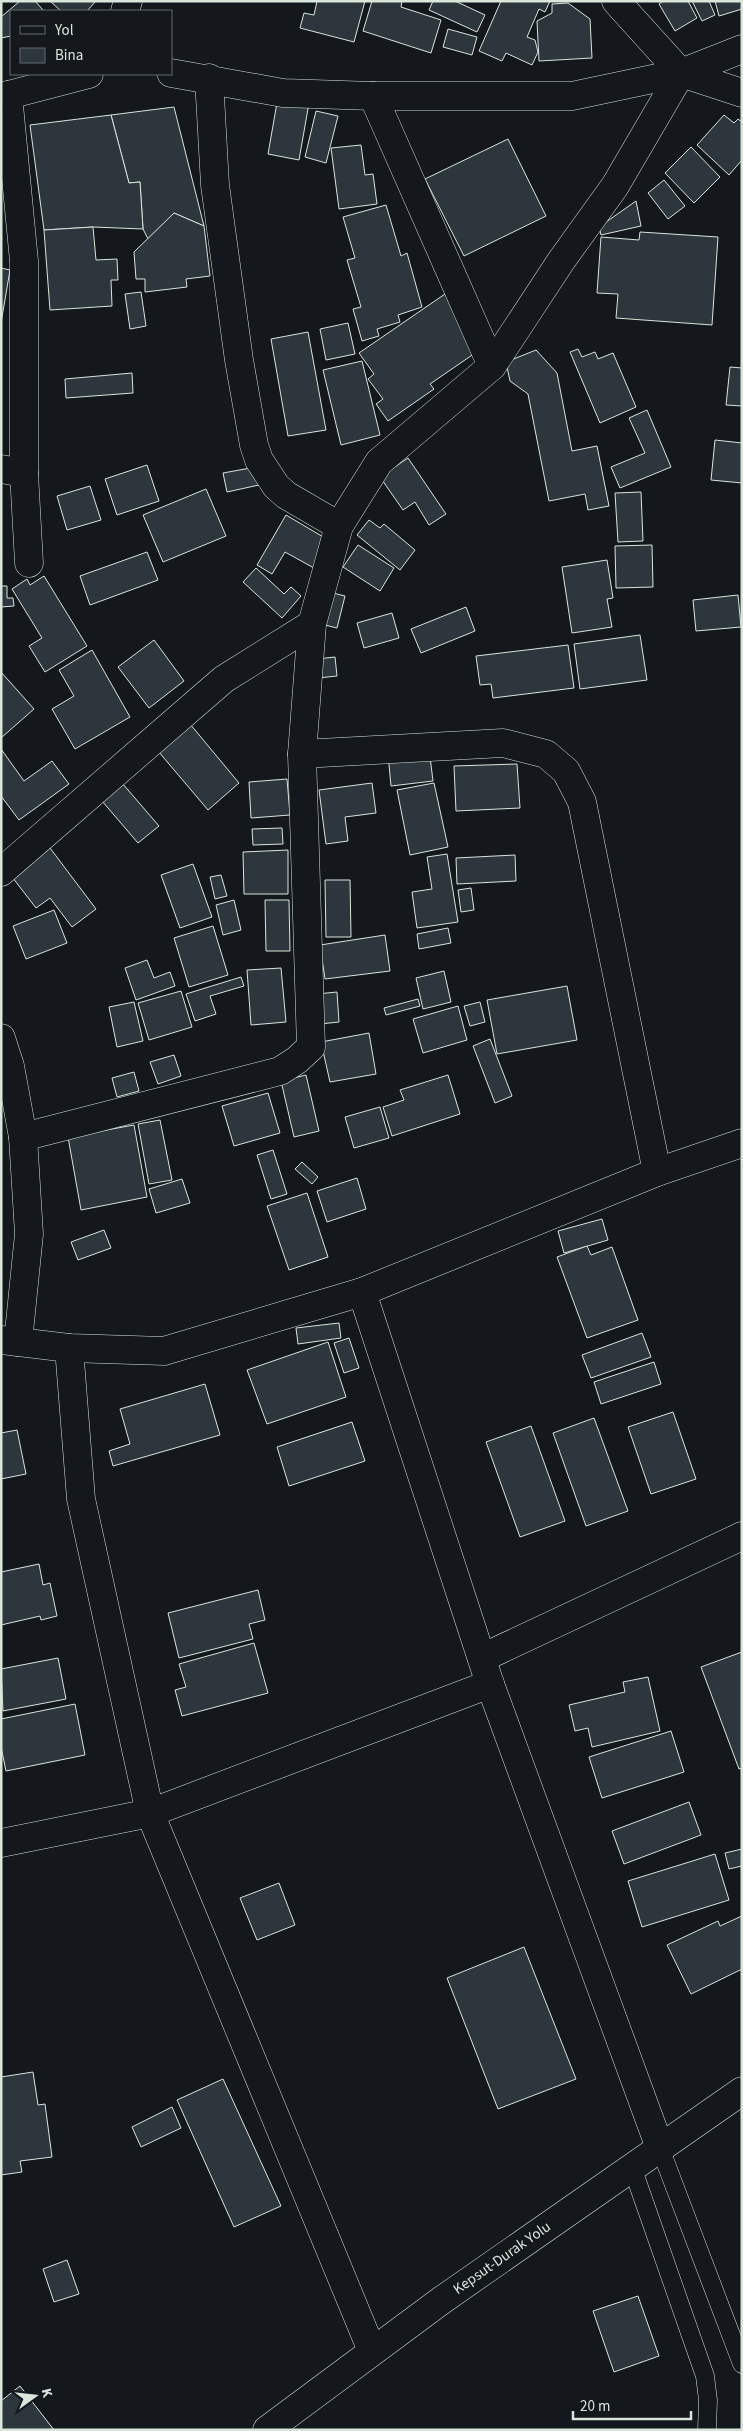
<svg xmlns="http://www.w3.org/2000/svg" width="743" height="2431" viewBox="0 0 743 2431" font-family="'Source Sans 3',sans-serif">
  <rect width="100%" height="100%" fill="#14181c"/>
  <!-- building -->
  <g fill="#2c363c" stroke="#d8e6dc">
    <polygon points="20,1 35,1 44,11 11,11 11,36 1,38 1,17"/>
    <polygon points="50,1 96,1 87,11 61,11"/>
    <polygon points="317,1 365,1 354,42 300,28 304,13 314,15"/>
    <polygon points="372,1 402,1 401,7 441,20 431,53 363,31"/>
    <polygon points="433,1 455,1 485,15 477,32 429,10"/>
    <polygon points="501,1 550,1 545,12 539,9 527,37 535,40 538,52 532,65 506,53 502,61 479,51"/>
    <polygon points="663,1 688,1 697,18 675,31 659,4"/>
    <polygon points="692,1 709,1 715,15 702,21"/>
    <polygon points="715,1 742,1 742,9 719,16"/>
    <polygon points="568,3 590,19 592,58 539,61 537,21 552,13 552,4"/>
    <polygon points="448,29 477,37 472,55 443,47"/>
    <polygon points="278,97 309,103 299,160 268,154"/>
    <polygon points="174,107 204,226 174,213 148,239 143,229 140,182 129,183 111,115"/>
    <polygon points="316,111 338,116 326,163 305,157"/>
    <polygon points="111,115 129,183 140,182 143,229 93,227 44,230 30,125"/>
    <polygon points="724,115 734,123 738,119 742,122 742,160 729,175 697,145"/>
    <polygon points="508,139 546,216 464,256 425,179"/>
    <polygon points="361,145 365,175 373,174 377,204 339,209 331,148"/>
    <polygon points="691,147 720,177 694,203 665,173"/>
    <polygon points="664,180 685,206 668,219 648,193"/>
    <polygon points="636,201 641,226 601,235 599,227"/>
    <polygon points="386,205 401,256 407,253 422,307 398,315 400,322 377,329 379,336 362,341 353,309 361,307 347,260 355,258 343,217"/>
    <polygon points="174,213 204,226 210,276 186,279 187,287 145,292 145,279 136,279 134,252"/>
    <polygon points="93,227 96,260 117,259 118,280 111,280 112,306 50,310 44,230"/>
    <polygon points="640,232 718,237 712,325 616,318 618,294 597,293 601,237 639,240"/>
    <polygon points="1,268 10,270 1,323"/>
    <polygon points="141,292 146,326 130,329 125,294"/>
    <polygon points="445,294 478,351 430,384 434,389 388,421 376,404 383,399 368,379 374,374 359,353"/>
    <polygon points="348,323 355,354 326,360 320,329"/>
    <polygon points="308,332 326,430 288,436 271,339"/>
    <polygon points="578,349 582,357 595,352 598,359 613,353 636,407 600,423 570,352"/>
    <polygon points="536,350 557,373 572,451 597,446 609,506 588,510 585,494 549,501 528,394 510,381 506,362"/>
    <polygon points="362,361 380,435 341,445 323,370"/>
    <polygon points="730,367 742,368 742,406 726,405"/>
    <polygon points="132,373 133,393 66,398 65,379"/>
    <polygon points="647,410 671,467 620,488 611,467 645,453 629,418"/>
    <polygon points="715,440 742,443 742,483 711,480"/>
    <polygon points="408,458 446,514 429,525 415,502 403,510 380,477"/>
    <polygon points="147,465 159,501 117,515 105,479"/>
    <polygon points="256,467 259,485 227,492 223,473"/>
    <polygon points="90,486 101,520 67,530 57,496"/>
    <polygon points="206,489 226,536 163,562 143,515"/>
    <polygon points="641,492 643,541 618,542 615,493"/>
    <polygon points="286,515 330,541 314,568 285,552 272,574 257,565"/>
    <polygon points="369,520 380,528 384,524 415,550 400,570 357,535"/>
    <polygon points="358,545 394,568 380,591 343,567"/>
    <polygon points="652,545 653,587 616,588 615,546"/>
    <polygon points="147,552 158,580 90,605 80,576"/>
    <polygon points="607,560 613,598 607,599 612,627 572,633 562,567"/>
    <polygon points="256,568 284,594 291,587 301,596 282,618 243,582"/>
    <polygon points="44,576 87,646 45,672 29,646 42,638 12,589 27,579 30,585"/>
    <polygon points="1,586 7,586 7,598 13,598 14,606 1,607"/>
    <polygon points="333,593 345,596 337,628 325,625"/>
    <polygon points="738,595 741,627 696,631 693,600"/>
    <polygon points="466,607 475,631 421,653 411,629"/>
    <polygon points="392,613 399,638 364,648 357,623"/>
    <polygon points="640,635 647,680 580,689 574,644"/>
    <polygon points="154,640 184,681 149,708 118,667"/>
    <polygon points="568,645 574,688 493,698 491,684 480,685 476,656"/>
    <polygon points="92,650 130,717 75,749 52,709 74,696 59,670"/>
    <polygon points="335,657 337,676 318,678 316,659"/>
    <polygon points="1,672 34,709 1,738"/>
    <polygon points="190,724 239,783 208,810 158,751"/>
    <polygon points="1,749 24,781 52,761 69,784 19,820 1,796"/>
    <polygon points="429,749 433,781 391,786 388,754"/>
    <polygon points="517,764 520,808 456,811 454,766"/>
    <polygon points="287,779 290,815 251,818 249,782"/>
    <polygon points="122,783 159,826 138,843 102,801"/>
    <polygon points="372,783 376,813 345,817 348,841 326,844 319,790"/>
    <polygon points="434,783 448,847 410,855 397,790"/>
    <polygon points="282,828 283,844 253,845 252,829"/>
    <polygon points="47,844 96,909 72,927 50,898 36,908 9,873"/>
    <polygon points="288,850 288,894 244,894 243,852"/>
    <polygon points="447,854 458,922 417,928 412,892 432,889 427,857"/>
    <polygon points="515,855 516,881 457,884 456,858"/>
    <polygon points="193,864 212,917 180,928 161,875"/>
    <polygon points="221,875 227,896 215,899 210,877"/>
    <polygon points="325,880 350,880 351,937 326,937"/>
    <polygon points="471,888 474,910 461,912 458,890"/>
    <polygon points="234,900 241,930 223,935 216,905"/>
    <polygon points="265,900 289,900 290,951 266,951"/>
    <polygon points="54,910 67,943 26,959 13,926"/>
    <polygon points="213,926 228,975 189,987 174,938"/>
    <polygon points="448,928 451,943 419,949 417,934"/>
    <polygon points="385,935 390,971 325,979 320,945"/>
    <polygon points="147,960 154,978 170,972 175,986 136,1000 125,968"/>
    <polygon points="281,968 286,1022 251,1025 247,970"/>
    <polygon points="444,971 451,1002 423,1009 416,978"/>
    <polygon points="241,977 244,986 210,996 216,1014 195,1021 186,994"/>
    <polygon points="567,986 577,1040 497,1054 487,1000"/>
    <polygon points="181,991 192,1027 149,1040 138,1003"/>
    <polygon points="337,992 339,1022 320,1024 317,994"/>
    <polygon points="418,999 420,1006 386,1015 384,1008"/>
    <polygon points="134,1002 143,1041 117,1047 109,1007"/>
    <polygon points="480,1002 485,1022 470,1026 464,1006"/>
    <polygon points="458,1006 467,1040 423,1053 413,1019"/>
    <polygon points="369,1033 376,1074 330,1082 321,1042"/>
    <polygon points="490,1039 512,1096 495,1103 473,1046"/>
    <polygon points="174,1055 181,1076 158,1084 150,1062"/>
    <polygon points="134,1072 139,1091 117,1097 112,1078"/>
    <polygon points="306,1075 319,1131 294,1137 281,1081"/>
    <polygon points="448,1075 460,1114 392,1136 383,1107 404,1100 400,1090"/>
    <polygon points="268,1093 280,1133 234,1146 222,1106"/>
    <polygon points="380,1107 389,1138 354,1148 345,1117"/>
    <polygon points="160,1120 172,1180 149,1184 138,1124"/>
    <polygon points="134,1125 147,1197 81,1210 68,1137"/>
    <polygon points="273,1150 287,1194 271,1199 257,1155"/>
    <polygon points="302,1162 318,1177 312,1184 295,1169"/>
    <polygon points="357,1178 366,1209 327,1222 317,1191"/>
    <polygon points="182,1179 190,1203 156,1213 149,1189"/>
    <polygon points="307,1193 328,1257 289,1270 267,1206"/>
    <polygon points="602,1219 608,1240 564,1253 558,1231"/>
    <polygon points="104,1230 111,1248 78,1260 71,1242"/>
    <polygon points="587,1246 591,1255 612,1247 638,1320 587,1338 557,1257"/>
    <polygon points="339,1323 341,1338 298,1344 296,1328"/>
    <polygon points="642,1333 651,1357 591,1378 582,1355"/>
    <polygon points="349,1338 359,1368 344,1373 334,1343"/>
    <polygon points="328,1342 346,1397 267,1424 247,1370"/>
    <polygon points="654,1362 661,1384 601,1404 594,1382"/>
    <polygon points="205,1384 220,1435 113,1466 109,1451 130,1444 120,1409"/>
    <polygon points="673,1412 696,1479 651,1494 628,1427"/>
    <polygon points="594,1418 628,1511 586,1526 553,1433"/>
    <polygon points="352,1422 365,1461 289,1486 277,1447"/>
    <polygon points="531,1426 565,1521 520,1537 486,1442"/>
    <polygon points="17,1430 26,1474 1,1479 1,1433"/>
    <polygon points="39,1564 43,1585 50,1583 57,1616 41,1620 40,1616 1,1625 1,1572"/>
    <polygon points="258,1590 265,1620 249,1624 253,1639 179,1658 168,1613"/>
    <polygon points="254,1643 268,1693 182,1716 175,1690 186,1687 179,1664"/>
    <polygon points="742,1652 742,1768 739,1769 701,1667"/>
    <polygon points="58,1658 66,1699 3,1711 1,1669"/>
    <polygon points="648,1677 660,1731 592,1747 588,1728 575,1731 569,1705 625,1692 623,1682"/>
    <polygon points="75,1704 85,1755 6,1771 1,1747 1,1719"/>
    <polygon points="671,1731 684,1772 602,1798 589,1757"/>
    <polygon points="689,1802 701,1835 624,1864 612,1831"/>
    <polygon points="742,1849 742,1866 729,1869 725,1853"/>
    <polygon points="715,1854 729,1900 642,1927 628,1881"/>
    <polygon points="279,1883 295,1925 257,1940 240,1898"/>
    <polygon points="742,1916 742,1969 691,1994 667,1945 718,1921 720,1926"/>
    <polygon points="524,1947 576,2079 498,2109 447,1978"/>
    <polygon points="33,2072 38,2105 45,2104 52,2157 20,2161 22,2172 1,2175 1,2077"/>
    <polygon points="223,2079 281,2206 234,2227 177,2100"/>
    <polygon points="172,2107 181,2128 141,2147 132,2127"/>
    <polygon points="67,2260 79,2294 54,2302 43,2269"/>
    <polygon points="638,2296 659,2356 614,2372 593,2311"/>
    <polygon points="20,2386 54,2430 1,2430 1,2401"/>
  </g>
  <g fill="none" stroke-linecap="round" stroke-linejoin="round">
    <defs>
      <g id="service">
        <polyline points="660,2148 742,2364"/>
        <polyline points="632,2167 705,2376 708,2400 707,2430"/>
      </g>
      <g id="minor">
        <polyline points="616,1 681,73 742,93"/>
        <polyline points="125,11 128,1"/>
        <polyline points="171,73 283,93 373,96 492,366"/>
        <polyline points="209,78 215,185 239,360 254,445 259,460 276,486 286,495 339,526"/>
        <polyline points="8,95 24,261 24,473 29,563"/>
        <polyline points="373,96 572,96 681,73 742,49"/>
        <polyline points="1,97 89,74"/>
        <polyline points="1,469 24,473"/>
        <polyline points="302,754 503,743 546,754 566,771 582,802 657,1172"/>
        <polyline points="1,872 224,679 312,624 339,526 379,462 492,366 561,261 615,186 681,73"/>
        <polyline points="1,1038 10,1066 23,1137 29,1234 18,1342"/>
        <polyline points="23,1137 280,1071 297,1060 311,1047 302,754 312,624"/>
        <polyline points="362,1292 490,1684 660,2148"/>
        <polyline points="1,1340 69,1348 164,1351 362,1292 657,1172 742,1143"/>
        <polyline points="69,1348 81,1499 150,1813 372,2351"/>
        <polyline points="482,1658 742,1536"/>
        <polyline points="1,1843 150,1813 490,1684"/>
      </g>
      <polyline id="secondary" points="267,2430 442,2300 742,2091"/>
    </defs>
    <!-- service casing -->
    <use href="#service" stroke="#d8e6dc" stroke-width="19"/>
    <!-- minor casing -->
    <use href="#minor" stroke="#d8e6dc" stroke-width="29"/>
    <!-- secondary casing -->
    <use href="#secondary" stroke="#d8e6dc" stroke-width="29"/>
    <!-- service -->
    <use href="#service" stroke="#14181c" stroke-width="18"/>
    <!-- minor -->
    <use href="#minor" stroke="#14181c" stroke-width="28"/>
    <!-- secondary -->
    <use href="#secondary" stroke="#14181c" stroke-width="28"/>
  </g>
  <g text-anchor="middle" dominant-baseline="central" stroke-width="4" stroke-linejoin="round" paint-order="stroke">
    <!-- street labels -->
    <g font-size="15" fill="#d8e6dc" stroke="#14181c">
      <text transform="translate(502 2258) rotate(-35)">Kepsut-Durak Yolu</text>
    </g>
  </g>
  <!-- border -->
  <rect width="743" height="2431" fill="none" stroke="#d8e6dc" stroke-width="5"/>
  <!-- legend -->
  <rect x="10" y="10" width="162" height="65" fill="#14181c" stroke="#626a69"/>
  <rect x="20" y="26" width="25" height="8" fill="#14181c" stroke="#626a69"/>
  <text x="55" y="35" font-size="15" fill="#d8e6dc">Yol</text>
  <rect x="20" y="48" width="25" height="15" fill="#2c363c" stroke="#626a69"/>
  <text x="55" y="60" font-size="15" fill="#d8e6dc">Bina</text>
  <!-- north arrow -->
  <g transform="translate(35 2396) rotate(75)" stroke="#14181c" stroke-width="4" paint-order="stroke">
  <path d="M0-4L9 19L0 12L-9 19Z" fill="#d8e6dc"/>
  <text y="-8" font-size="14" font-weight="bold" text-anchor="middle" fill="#d8e6dc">K</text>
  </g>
  <!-- scale -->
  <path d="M573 2411v8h118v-8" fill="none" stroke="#d8e6dc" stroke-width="2.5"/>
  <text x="580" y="2411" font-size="15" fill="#d8e6dc" stroke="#14181c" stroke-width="4" paint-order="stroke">20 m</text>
</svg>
